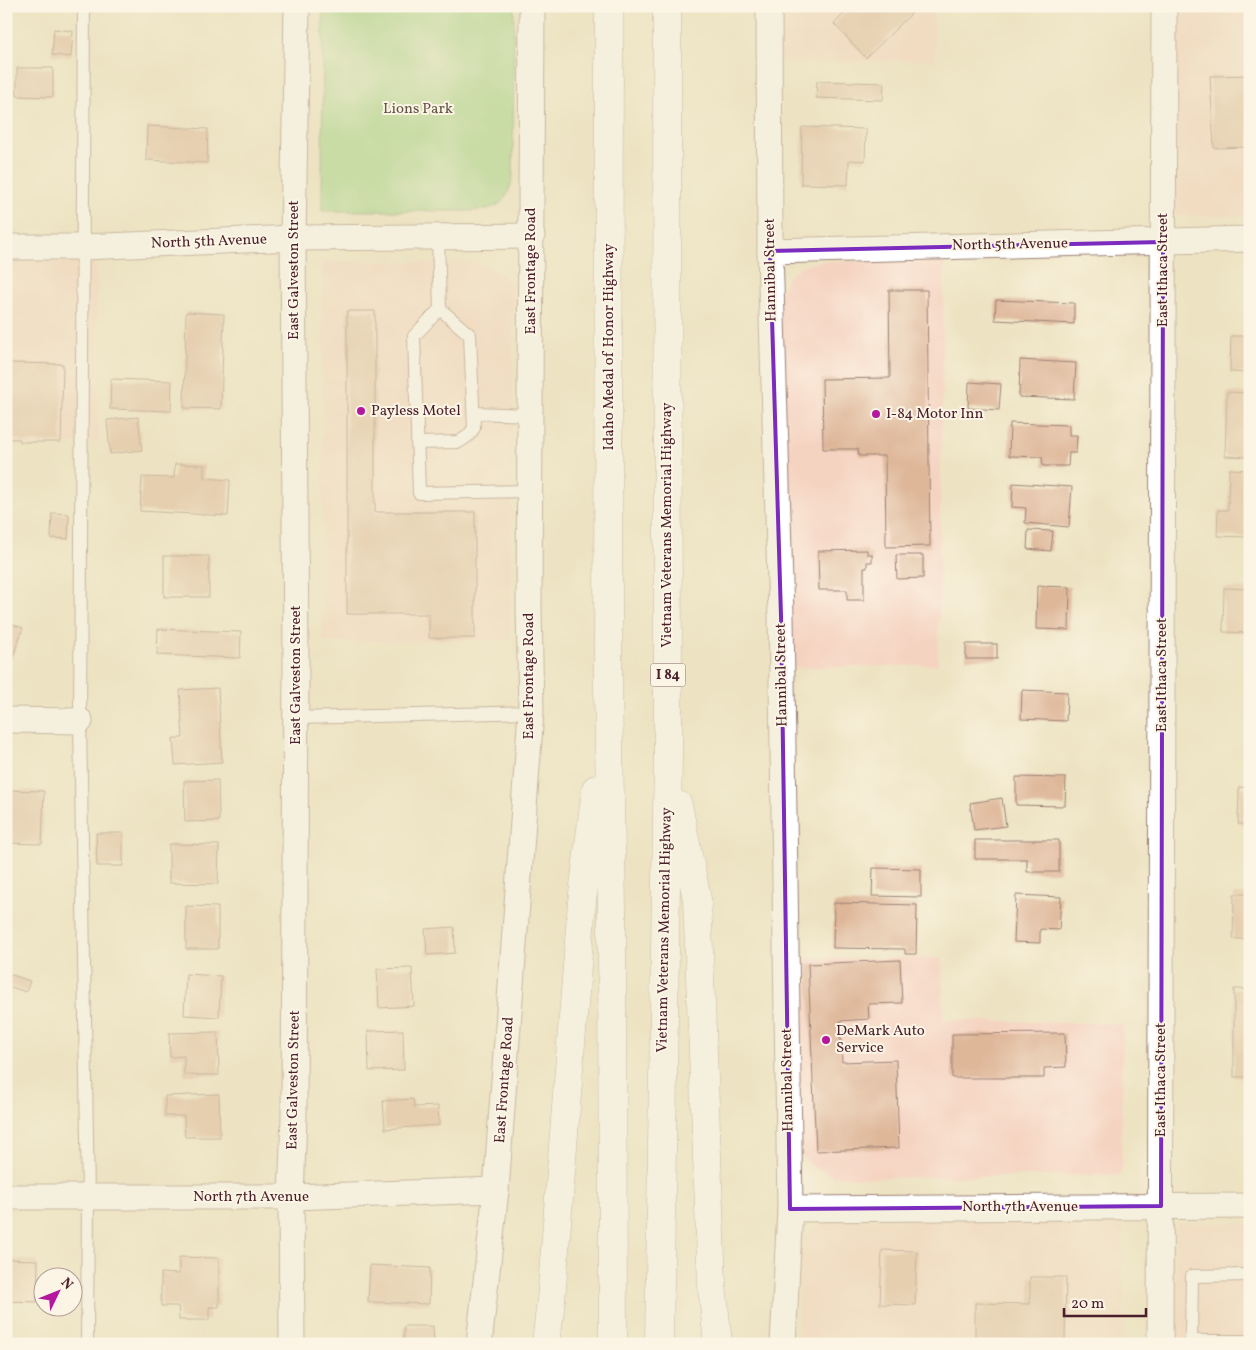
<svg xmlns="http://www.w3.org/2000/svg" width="1256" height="1350" viewBox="0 0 1256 1350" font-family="Vollkorn,serif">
  <rect width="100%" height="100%" fill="#fcf5e5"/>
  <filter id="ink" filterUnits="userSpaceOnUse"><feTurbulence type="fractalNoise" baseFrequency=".02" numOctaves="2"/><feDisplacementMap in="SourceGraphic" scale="10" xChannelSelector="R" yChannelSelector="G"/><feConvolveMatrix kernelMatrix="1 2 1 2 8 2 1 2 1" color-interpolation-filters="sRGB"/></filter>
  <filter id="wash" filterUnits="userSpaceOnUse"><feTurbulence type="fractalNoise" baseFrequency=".0096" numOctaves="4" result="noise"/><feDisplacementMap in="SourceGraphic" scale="20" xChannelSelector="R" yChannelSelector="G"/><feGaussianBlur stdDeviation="1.12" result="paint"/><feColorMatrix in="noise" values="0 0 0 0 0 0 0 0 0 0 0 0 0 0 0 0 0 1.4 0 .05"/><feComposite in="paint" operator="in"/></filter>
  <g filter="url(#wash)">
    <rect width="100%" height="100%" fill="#ede3c2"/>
    <!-- built -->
    <g fill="#f5d3c1">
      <polygon points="779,6 934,6 935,60 779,63"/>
      <polygon points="1172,6 1250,6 1250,216 1171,216"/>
      <polygon points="6,261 97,261 99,443 6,445"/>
      <polygon points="821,261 944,262 938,665 787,668 780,295 788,277 800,267"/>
      <polygon points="322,262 471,262 492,268 507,280 511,288 513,299 512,512 509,640 323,642"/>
      <polygon points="942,958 943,1020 1123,1024 1121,1175 854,1178 832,1175 813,1167 800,1154 791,959"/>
      <polygon points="1123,1219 1124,1344 800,1344 796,1256 803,1238 815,1226 833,1220"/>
      <polygon points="1177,1223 1250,1223 1250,1344 1174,1344"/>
    </g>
    <!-- green -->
    <path fill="#9ed384" stroke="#747958" d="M 323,6 L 514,6 L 513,175 C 507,205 498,209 469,211 L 322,211 Z"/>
    <g id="blocks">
      <!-- building -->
      <g fill="#deb698">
        <polygon points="852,6 905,6 912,13 866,58 834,24"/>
        <polygon points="54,29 73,31 71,57 52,55"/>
        <polygon points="17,68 53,68 53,97 17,96"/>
        <polygon points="1250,75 1250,147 1214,148 1210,76"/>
        <polygon points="817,81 884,83 883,100 816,98"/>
        <polygon points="147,126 208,129 207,163 146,160"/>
        <polygon points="802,127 866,129 865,161 849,160 848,185 801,184"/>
        <polygon points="889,290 927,290 930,546 886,547 885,456 859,456 858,449 823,449 822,379 890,378"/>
        <polygon points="996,300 1074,303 1074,324 995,320"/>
        <polygon points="347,311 375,311 375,512 475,512 475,638 429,638 429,614 347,614"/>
        <polygon points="186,312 224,314 221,409 184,408"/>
        <polygon points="1231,336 1250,336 1250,373 1230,372"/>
        <polygon points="1020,360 1076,363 1074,399 1019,397"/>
        <polygon points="6,363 63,364 61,442 20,442 20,439 6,439"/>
        <polygon points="111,379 172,381 171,411 110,409"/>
        <polygon points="969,382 1001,384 999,410 968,408"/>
        <polygon points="1227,392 1250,393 1250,457 1225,456"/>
        <polygon points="138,417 142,450 110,454 107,420"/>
        <polygon points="1010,423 1069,425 1069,435 1077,435 1076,453 1069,453 1068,466 1043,466 1042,457 1009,456"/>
        <polygon points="175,464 204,465 204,478 230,480 228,516 140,511 142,477 174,478"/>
        <polygon points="1229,469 1250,470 1250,537 1217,536 1218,510 1228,510"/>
        <polygon points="1013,483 1072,487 1069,527 1025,523 1026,508 1012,507"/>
        <polygon points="52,513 69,514 68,539 51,538"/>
        <polygon points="1028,530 1053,531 1051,551 1027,549"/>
        <polygon points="867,550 867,554 872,554 872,562 867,562 867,568 864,568 864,600 847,600 847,590 819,590 818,551"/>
        <polygon points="896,555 923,555 923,578 897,579"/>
        <rect x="164" y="556" width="45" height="41"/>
        <polygon points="1037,586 1070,587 1069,630 1036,629"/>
        <polygon points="1224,588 1250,589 1250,633 1223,632"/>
        <polygon points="6,622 23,628 12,659 6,657"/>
        <polygon points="158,629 241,632 240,658 157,655"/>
        <rect x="966" y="644" width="31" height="15"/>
        <polygon points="218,688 222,762 175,765 173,738 183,738 180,690"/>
        <polygon points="1022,690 1067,692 1066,721 1021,719"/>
        <polygon points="1016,777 1066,778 1065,806 1016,805"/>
        <polygon points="218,780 219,821 185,822 184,781"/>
        <polygon points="1239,787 1250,788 1250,824 1238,824"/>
        <polygon points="6,790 44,791 42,844 6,843"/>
        <polygon points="1002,798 1006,826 974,830 970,803"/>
        <polygon points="96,833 123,833 123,866 97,866"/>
        <polygon points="975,840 1059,840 1059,872 1027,872 1027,859 975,859"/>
        <polygon points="169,844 219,845 218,884 169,883"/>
        <polygon points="873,868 921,869 921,897 872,896"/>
        <polygon points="1234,894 1250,894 1250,939 1233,939"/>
        <polygon points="1016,895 1061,897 1059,930 1040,929 1040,943 1014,942"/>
        <polygon points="834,903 917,905 916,954 905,954 905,949 833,948"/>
        <polygon points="186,906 218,907 218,949 186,949"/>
        <polygon points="454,927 455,953 427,955 425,929"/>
        <polygon points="900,960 902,1003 868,1004 869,1019 840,1021 842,1062 896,1060 899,1148 816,1151 808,964"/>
        <polygon points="412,968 414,1006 379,1008 377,969"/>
        <polygon points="6,973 30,981 26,992 11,987 6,999"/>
        <polygon points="186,974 221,976 219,1017 184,1015"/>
        <rect x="1234" y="989" width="16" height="88"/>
        <polygon points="403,1030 404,1070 369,1071 368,1031"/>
        <polygon points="218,1032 219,1075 184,1075 184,1056 170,1057 169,1033"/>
        <polygon points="1065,1033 1066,1067 1044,1068 1044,1078 952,1078 952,1034"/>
        <polygon points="219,1094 220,1137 185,1137 184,1116 165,1116 165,1096"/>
        <polygon points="413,1099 414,1107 438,1106 439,1125 385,1129 383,1101"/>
        <polygon points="882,1250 917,1251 915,1305 880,1304"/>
        <polygon points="179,1257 219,1258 219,1307 209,1307 209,1320 179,1320 178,1306 161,1306 161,1273 179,1274"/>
        <polygon points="6,1259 38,1260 37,1302 6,1301"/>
        <polygon points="370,1265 430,1268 429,1304 368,1302"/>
        <polygon points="1030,1277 1066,1277 1065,1343 975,1342 975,1303 1030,1304"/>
        <polygon points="404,1326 433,1326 434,1344 404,1344"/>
      </g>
    </g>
  </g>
  <g filter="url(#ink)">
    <use href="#blocks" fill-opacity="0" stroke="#9c8176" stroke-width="1"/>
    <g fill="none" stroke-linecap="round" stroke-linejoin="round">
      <defs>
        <g id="service">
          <polyline points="84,6 80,721 88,1197 87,1344"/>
          <polyline points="438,237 440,309 414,336 419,493 530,491"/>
          <polyline points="474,413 531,415"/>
          <polyline points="417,443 459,442 468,436 474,428 470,335 440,309"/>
          <polyline points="296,718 531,712"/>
          <polyline points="1191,1341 1192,1276 1250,1275"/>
          <polyline points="1191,1344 1191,1341 1250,1341"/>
        </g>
        <g id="minor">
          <polyline points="769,6 770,251 781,616 790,1209 783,1344"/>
          <polyline points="6,247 84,247 293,238 532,236"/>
          <polyline points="770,251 1250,239"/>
          <polyline points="6,720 80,721"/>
          <polyline points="6,1197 291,1197 496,1190"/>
          <polyline points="790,1209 1250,1206"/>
          <polyline points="292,1344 291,1197 294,1116 296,659 293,238 297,6"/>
          <polyline points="479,1344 496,1190 531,712 529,608 532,6"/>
          <polyline points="1160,1344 1164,6"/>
        </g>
        <g id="motorway">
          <polyline points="609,6 608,689 612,910 613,1344"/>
          <polyline points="678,805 697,899 712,1285 718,1344"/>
          <polyline points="546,1344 551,1300 582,902 596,789"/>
          <polyline points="659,1344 668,752 667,6"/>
        </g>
      </defs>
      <!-- service casing -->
      <use href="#service" stroke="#9c8176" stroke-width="14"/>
      <!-- minor casing -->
      <use href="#minor" stroke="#9c8176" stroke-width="27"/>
      <!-- motorway casing -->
      <use href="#motorway" stroke="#9c8176" stroke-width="29"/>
      <!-- service -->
      <use href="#service" stroke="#fff" stroke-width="12"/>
      <!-- minor -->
      <use href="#minor" stroke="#fff" stroke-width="25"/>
      <!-- motorway -->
      <use href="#motorway" stroke="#fff" stroke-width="28"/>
    </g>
  </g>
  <!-- marked area -->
  <path d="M0 0H1256V1350H0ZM 1163,242 L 1161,1206 L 790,1209 L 781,616 L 770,251 Z" fill="#ede3c2" fill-opacity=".55" fill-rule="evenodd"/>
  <path fill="none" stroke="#7b2cbf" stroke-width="4" stroke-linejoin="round" d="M 1163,242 L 1161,1206 L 790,1209 L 781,616 L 770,251 Z"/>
  <!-- markers -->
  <g fill="#b5179e" stroke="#fcf5e5" stroke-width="2">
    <circle cx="361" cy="411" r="5"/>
    <circle cx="876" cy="414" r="5"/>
    <circle cx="826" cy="1040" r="5"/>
  </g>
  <g text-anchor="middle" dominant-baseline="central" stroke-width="4" stroke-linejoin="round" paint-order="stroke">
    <!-- shield labels -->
    <rect fill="#fcf5e5" stroke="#7f5f63" stroke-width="1" x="650.5" y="663.5" width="35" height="23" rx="4"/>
    <g font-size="14" font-weight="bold" fill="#4a1f2b">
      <text x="668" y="675">I 84</text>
    </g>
    <!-- park labels -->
    <g font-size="15" fill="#635546" stroke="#fcf5e5">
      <text x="418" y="109">Lions Park</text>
    </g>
    <!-- street labels -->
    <g font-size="15" fill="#4a1f2b" stroke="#fcf5e5">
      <text transform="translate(209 242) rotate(-2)">North 5th Avenue</text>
      <text transform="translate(1010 245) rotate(-1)">North 5th Avenue</text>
      <text transform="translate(294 270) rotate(-90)">East Galveston Street</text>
      <text transform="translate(771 270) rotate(-91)">Hannibal Street</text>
      <text transform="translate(1163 270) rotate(-90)">East Ithaca Street</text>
      <text transform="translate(531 271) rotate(-90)">East Frontage Road</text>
      <text transform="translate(609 347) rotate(-90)">Idaho Medal of Honor Highway</text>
      <text transform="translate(667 525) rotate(-90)">Vietnam Veterans Memorial Highway</text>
      <text transform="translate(296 675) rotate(-90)">East Galveston Street</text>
      <text transform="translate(782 675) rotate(-91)">Hannibal Street</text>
      <text transform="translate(1162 675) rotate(-90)">East Ithaca Street</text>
      <text transform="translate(529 676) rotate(-90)">East Frontage Road</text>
      <text transform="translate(665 930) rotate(-89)">Vietnam Veterans Memorial Highway</text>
      <text transform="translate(294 1080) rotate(-89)">East Galveston Street</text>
      <text transform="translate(505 1080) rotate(-86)">East Frontage Road</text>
      <text transform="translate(788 1080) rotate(-91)">Hannibal Street</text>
      <text transform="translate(1161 1080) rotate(-90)">East Ithaca Street</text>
      <text x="251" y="1197">North 7th Avenue</text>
      <text x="1020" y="1207">North 7th Avenue</text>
    </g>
    <!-- poi labels -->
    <g font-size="15" fill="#4a1f2b" stroke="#fcf5e5" text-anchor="start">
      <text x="371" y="411">Payless Motel</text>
      <text x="886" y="414">I-84 Motor Inn</text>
      <text x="836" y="1031">DeMark Auto<tspan x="836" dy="17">Service</tspan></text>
    </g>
  </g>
  <!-- margin -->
  <rect width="1256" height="1350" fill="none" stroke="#fcf5e5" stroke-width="25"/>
  <!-- north arrow -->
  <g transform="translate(58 1292) rotate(47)"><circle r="24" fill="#fcf5e5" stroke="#b59f9b"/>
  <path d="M0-4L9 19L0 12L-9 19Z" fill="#b5179e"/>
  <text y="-8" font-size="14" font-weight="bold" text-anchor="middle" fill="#4a1f2b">N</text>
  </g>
  <!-- scale -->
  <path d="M1064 1308v8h82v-8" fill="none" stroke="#4a1f2b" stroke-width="2.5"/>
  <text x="1071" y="1308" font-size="15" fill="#4a1f2b" stroke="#fcf5e5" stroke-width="4" paint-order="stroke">20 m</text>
</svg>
